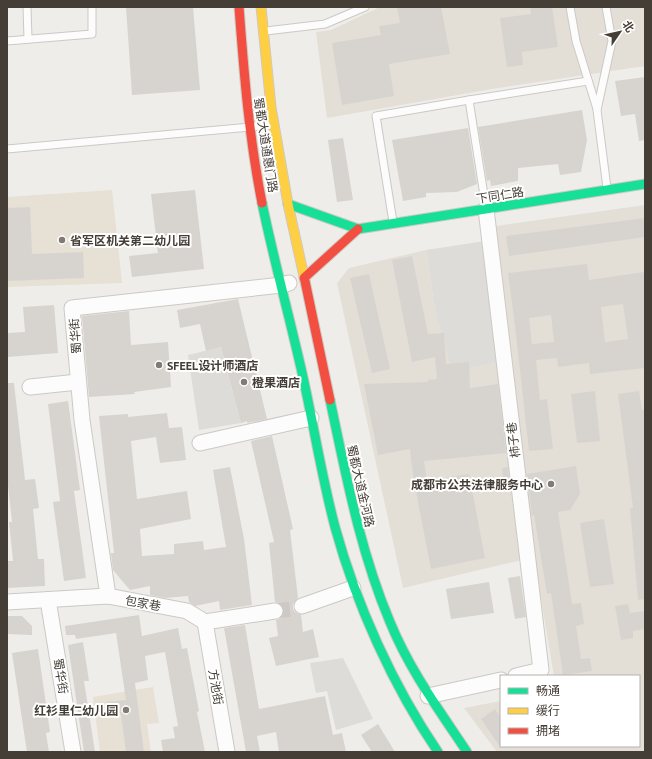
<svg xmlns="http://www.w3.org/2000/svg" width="652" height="759" viewBox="0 0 652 759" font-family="'PT Sans','Noto Sans SC',sans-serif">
  <rect width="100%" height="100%" fill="#efede9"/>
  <!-- residential -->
  <g fill="#e3dfd6">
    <polygon points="380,7 645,7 645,66 492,89 327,118 316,32 331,30"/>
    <polygon points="645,205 645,752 497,752 464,708 501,701 501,746 639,746 639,676 554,676 534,557 403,588 337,283 349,268 426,250 435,311 452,372 512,359 496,226"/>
  </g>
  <!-- education -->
  <g fill="#e6e0d5">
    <polygon points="112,190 122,283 7,287 7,197"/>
    <polygon points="153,687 159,723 147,724 151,752 100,752 93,697"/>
  </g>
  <!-- parking -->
  <g fill="#dedcd9">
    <polygon points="485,241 499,362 452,372 435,311 426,250"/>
    <polygon points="221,347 241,423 199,430 188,355"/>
    <polygon points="343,658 373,719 336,730 327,691 316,693 310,663"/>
  </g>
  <!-- building -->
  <g fill="#d7d4d0" fill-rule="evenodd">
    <polygon points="126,7 193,7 200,90 132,95"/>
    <polygon points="397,7 441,7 450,54 389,64 394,96 342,105 332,43 381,35 379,26 400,23"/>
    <polygon points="530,7 552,7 558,47 522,52 523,65 507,67 500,18 531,14"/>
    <polygon points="645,77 645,140 639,141 635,114 621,116 615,81"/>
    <polygon points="582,110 587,140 581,172 560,175 558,164 518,168 518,181 491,186 490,180 487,181 478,127"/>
    <polygon points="468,128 477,184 457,192 426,193 426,197 403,201 392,140"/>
    <polygon points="343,138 353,200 337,202 328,140"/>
    <polygon points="195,190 204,269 132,277 129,256 158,253 151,194"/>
    <polygon points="30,207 32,254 83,252 84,278 7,281 7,208"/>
    <polygon points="645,218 645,237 509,256 506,236"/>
    <polygon points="412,256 428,334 444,333 446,364 469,362 470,388 498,384 506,453 424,461 427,481 469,474 485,558 431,569 413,476 410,449 378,455 364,384 428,382 428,380 437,379 435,357 412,362 392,260"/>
    <path d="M 587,264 L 589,280 L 644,272 L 645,368 L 590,374 L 589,363 L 558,367 L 557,358 L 536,360 L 540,400 L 547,399 L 553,449 L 529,451 L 515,326 L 508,273 ZM 623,304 L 628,339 L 605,342 L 601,307 ZM 551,315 L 554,342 L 532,344 L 529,318 Z"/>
    <polygon points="369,274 390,369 372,373 350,278"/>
    <polygon points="238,299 267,419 247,423 247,421 241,423 221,347 206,351 200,324 180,328 177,310"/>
    <polygon points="54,305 58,353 7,357 7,333 25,332 23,307"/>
    <polygon points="129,311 131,345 168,342 171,387 134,392 135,394 89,397 82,316"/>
    <polygon points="7,383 14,383 25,480 35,479 39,508 33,509 38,559 44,559 45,586 7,588 7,561 13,561 9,522 12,522 7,476"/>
    <polygon points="595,391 600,441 577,443 571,394"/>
    <polygon points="639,391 642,410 645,409 645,599 638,600 630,508 633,508 618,394"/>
    <polygon points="68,401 80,490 74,491 86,578 64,581 53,502 60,501 48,404"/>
    <polygon points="167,413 169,428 182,427 186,460 160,463 156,437 131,441 137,499 187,491 191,519 140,529 142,556 174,554 174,544 203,541 204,550 226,547 213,470 230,467 244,539 252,605 220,610 219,601 195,606 189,602 188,596 165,598 150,595 150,586 130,590 113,570 111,553 114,553 99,416 128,414 128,417"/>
    <polygon points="272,436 293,529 290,530 298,598 293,604 293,609 296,613 301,615 303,632 313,629 319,657 276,666 269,638 278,636 276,620 281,618 283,615 284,610 282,605 275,602 269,543 274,542 251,441"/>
    <polygon points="576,466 580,494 570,510 558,512 572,604 581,603 584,624 576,626 581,659 590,658 592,671 563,675 551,593 547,594 534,515 532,516 527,474"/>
    <polygon points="508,467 509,479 503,480 502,468"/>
    <polygon points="604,519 614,584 590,587 580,523"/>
    <polygon points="520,576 526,617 515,619 508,578"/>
    <polygon points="489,582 494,613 451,619 446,589"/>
    <polygon points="628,604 630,613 645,611 645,629 633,631 633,638 621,640 615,606"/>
    <polygon points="139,615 142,636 178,628 182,649 187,648 199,711 197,712 205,752 163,752 161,740 175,738 173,727 178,726 165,652 145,656 148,680 135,683 144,752 126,752 121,714 108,715 106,702 126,700 116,633 76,639 75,635 66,635 65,626"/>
    <polygon points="7,616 22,616 32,626 32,635 7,634"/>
    <polygon points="245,625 259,709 325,696 333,735 342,733 346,752 279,752 276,732 257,736 260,752 246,752 224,628"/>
    <polygon points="83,642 89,681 84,681 95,752 84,752 68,645"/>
    <polygon points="38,649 50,732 46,733 49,752 27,752 12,653"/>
    <polygon points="495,709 501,718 501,748 481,719"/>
    <polygon points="378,724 395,752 372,752 361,735"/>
  </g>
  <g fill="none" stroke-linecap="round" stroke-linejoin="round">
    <!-- street-tunnel -->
    <polyline stroke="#cdcac5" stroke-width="15" stroke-dasharray="15 8" stroke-linecap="butt" points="275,611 292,609 302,606"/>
    <defs>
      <g id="lane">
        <polyline points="27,7 28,39"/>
        <polyline points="570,7 576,41 597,109"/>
        <polyline points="606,7 612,41 597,110 607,188"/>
        <polyline points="266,31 325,24 365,7"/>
        <polyline points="7,41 92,34 92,7"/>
        <polyline points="7,149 272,125"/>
        <polyline points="486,208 469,100 588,81"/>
        <polyline points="393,222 376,116 469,100"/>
      </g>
      <g id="street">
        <polyline points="486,209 541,670 516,676"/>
        <polyline points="30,387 78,382"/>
        <polyline points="200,443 311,418"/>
        <polyline points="108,596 82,420 72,308 282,285 289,283"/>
        <polyline points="48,600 73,752"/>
        <polyline points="7,602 108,596 187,611 205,622 275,611"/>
        <polyline points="302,606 353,588"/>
        <polyline points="205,622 227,752"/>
        <polyline points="428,696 501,680"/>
      </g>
      <g id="fast">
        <path d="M 262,203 C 274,261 290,319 303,377 C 314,427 322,478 335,527 C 356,604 393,686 438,752"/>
        <polyline points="288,204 358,229 645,184"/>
        <path d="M 330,400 C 346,475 360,551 390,622 C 409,669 439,710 467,752"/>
      </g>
      <polyline id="slow" points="261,7 271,107 288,204 305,281"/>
      <g id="jam">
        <path d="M 239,7 C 244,73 249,138 262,203"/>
        <polyline points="304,278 358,229"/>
        <polyline points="305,281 330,400"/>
      </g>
    </defs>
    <!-- lane casing -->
    <use href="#lane" stroke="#ccc9c5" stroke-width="9"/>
    <!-- street casing -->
    <use href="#street" stroke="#ccc9c5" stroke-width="17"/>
    <!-- fast casing -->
    <use href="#fast" stroke="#cecac0" stroke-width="11"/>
    <!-- slow casing -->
    <use href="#slow" stroke="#cecac0" stroke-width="11"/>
    <!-- jam casing -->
    <use href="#jam" stroke="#cecac0" stroke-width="11"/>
    <!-- lane -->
    <use href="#lane" stroke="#fdfcfc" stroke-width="7"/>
    <!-- street -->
    <use href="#street" stroke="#fdfcfc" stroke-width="15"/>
    <!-- fast -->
    <use href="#fast" stroke="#16e098" stroke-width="9"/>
    <!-- slow -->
    <use href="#slow" stroke="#ffcf43" stroke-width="9"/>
    <!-- jam -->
    <use href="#jam" stroke="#f24e42" stroke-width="9"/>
  </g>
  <!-- markers -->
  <g fill="#807b75" stroke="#fff" stroke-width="1.5">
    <circle cx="62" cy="240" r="4"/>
    <circle cx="159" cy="365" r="4"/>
    <circle cx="244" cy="382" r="4"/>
    <circle cx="551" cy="484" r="4"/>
    <circle cx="126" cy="710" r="4"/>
  </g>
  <g text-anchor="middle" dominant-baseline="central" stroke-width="4" stroke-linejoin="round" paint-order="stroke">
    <!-- street labels -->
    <g font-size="12" fill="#453e36" stroke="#fff">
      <text transform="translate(266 145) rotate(81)">蜀都大道通惠门路</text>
      <text transform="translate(500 195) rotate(-9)">下同仁路</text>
      <text transform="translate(75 336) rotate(-95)">蜀华街</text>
      <text transform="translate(513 440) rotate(-97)">柿子巷</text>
      <text transform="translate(361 486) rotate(77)">蜀都大道金河路</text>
      <text transform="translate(143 603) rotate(10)">包家巷</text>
      <text transform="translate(61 676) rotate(81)">蜀华街</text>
      <text transform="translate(216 687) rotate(80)">方池街</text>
    </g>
    <!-- poi labels -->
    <g font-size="12" font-weight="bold" fill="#453e36" stroke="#fff" text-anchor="start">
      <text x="70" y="240">省军区机关第二幼儿园</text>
      <text x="167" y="365">SFEEL设计师酒店</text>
      <text x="252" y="382">橙果酒店</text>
      <text x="543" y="484" text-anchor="end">成都市公共法律服务中心</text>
      <text x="118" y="710" text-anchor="end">红衫里仁幼儿园</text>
    </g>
  </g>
  <!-- border -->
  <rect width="652" height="759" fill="none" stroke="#453e36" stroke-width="16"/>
  <!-- legend -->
  <rect x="500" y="675" width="140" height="72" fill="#ffffff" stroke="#b5b2af"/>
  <rect x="508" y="688" width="20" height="6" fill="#16e098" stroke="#b5b2af"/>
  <text x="536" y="695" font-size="12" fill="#453e36">畅通</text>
  <rect x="508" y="708" width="20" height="6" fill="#ffcf43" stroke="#b5b2af"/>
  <text x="536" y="715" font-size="12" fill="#453e36">缓行</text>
  <rect x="508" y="728" width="20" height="6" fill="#f24e42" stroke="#b5b2af"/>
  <text x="536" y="735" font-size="12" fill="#453e36">拥堵</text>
  <!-- north arrow -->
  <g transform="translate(620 32) rotate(56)" stroke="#ffffff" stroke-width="3" paint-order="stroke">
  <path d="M0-3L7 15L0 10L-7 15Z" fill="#453e36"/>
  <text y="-6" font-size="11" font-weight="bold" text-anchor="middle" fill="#453e36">北</text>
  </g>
</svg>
